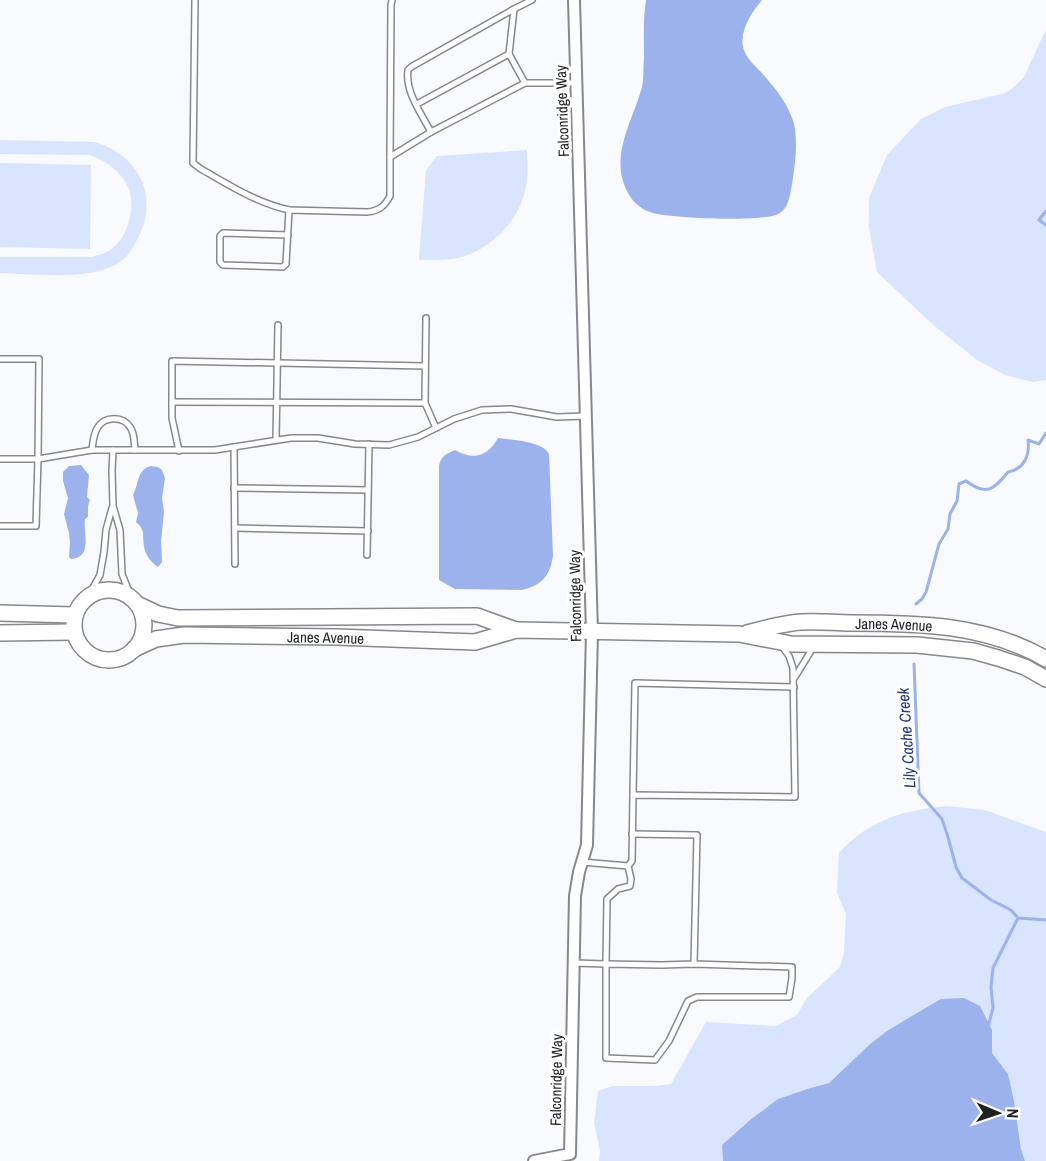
<svg xmlns="http://www.w3.org/2000/svg" width="1046" height="1161" viewBox="0 0 1046 1161" font-family="'Archivo Narrow',sans-serif">
  <rect width="100%" height="100%" fill="#f9fafe"/>
  <!-- green -->
  <g fill="#d9e4ff">
    <polygon points="1046,29 1046,380 1033,382 1005,375 977,360 931,323 877,272 869,228 869,198 887,155 921,119 945,107 1006,93 1015,86 1024,77"/>
    <path d="M 0,140 L 94,142 C 138,154 160,196 138,238 C 133,248 127,258 118,263 C 92,281 32,274 0,273 L 0,257 L 92,257 C 96,255 101,255 105,253 C 127,243 137,208 128,187 C 121,171 105,160 89,155 L 0,154 Z"/>
    <path d="M 527,150 C 527,159 528,169 527,178 C 525,213 497,245 465,256 C 450,261 434,260 419,260 L 426,170 L 437,156 Z"/>
    <polygon points="0,163 91,165 90,249 0,247"/>
    <path d="M 946,806 L 985,810 L 1046,832 L 1046,1161 L 1025,1161 L 1021,1149 L 1014,1102 L 1008,1074 L 992,1053 L 992,1030 L 910,1017 L 887,1031 L 869,1045 L 829,1083 L 810,1088 L 778,1099 L 750,1120 L 722,1145 L 723,1161 L 599,1161 L 600,1150 L 594,1123 L 598,1091 L 613,1086 L 655,1086 L 671,1084 L 706,1022 L 776,1026 L 797,1015 L 807,998 L 839,968 L 841,964 L 844,953 L 846,914 L 837,893 L 839,853 C 870,819 902,811 946,806 Z"/>
  </g>
  <!-- water -->
  <g fill="#9bb2ed">
    <path d="M 646,0 L 762,0 C 751,13 738,33 744,50 C 747,59 755,66 761,72 C 773,86 786,100 792,118 C 800,137 794,175 790,195 C 788,203 786,210 778,214 C 764,222 663,219 647,211 C 636,206 628,196 624,184 C 612,152 634,117 642,87 C 644,78 643,68 644,59 C 644,40 643,19 646,0 Z"/>
    <path d="M 498,438 C 512,440 543,441 549,454 L 553,556 C 550,576 542,585 522,590 L 455,589 L 439,580 L 439,466 C 441,456 446,454 455,450 C 474,461 488,456 498,438 Z"/>
    <path d="M 81,465 L 89,475 L 87,497 L 90,500 L 88,506 L 88,517 L 85,519 C 83,535 93,557 71,559 L 69,557 L 70,542 L 69,533 L 64,514 L 68,498 L 63,481 L 63,472 L 69,466 Z"/>
    <path d="M 151,466 L 158,467 L 162,470 L 165,478 L 162,498 L 164,512 L 161,542 L 162,562 L 158,567 C 151,562 145,555 144,546 C 142,534 146,531 136,522 L 138,513 L 133,495 C 139,484 137,469 151,466 Z"/>
    <polygon points="964,998 980,1006 992,1030 992,1053 1008,1074 1014,1101 1021,1149 1025,1161 723,1161 722,1145 750,1120 778,1099 810,1088 829,1083 869,1045 887,1031 910,1017 941,999"/>
  </g>
  <g fill="none" stroke-linecap="round" stroke-linejoin="round">
    <!-- stream -->
    <g stroke="#9bb2ed" stroke-width="3">
      <polyline points="1046,211 1039,220 1046,225"/>
      <path d="M 916,604 L 922,599 L 926,592 L 939,544 L 948,529 L 950,514 L 957,501 L 959,484 L 966,481 C 986,496 994,490 1008,472 C 1024,469 1030,456 1028,440 L 1039,444 L 1046,433"/>
      <polyline points="914,664 919,793 942,819 948,837 956,867 962,878 991,900 1011,910 1018,918 1046,920"/>
      <polyline points="988,1027 993,1008 991,987 993,968 1018,918"/>
    </g>
    <defs>
      <g id="lane">
        <path d="M 195,0 L 193,163 L 201,169 C 229,185 257,203 289,210"/>
        <polyline points="514,9 509,54 525,83"/>
        <polyline points="417,104 509,54"/>
        <path d="M 431,132 C 421,113 405,92 408,70 L 411,67 L 514,9 L 532,0"/>
        <polyline points="390,157 391,5 392,0"/>
        <path d="M 288,235 L 223,233 L 220,236 L 220,262 L 223,265 L 283,267 L 286,264 L 289,210 L 367,212 C 379,211 385,206 390,196 L 390,157 L 431,132 L 525,83 L 576,83"/>
        <polyline points="426,318 425,403 436,428"/>
        <polyline points="0,359 39,359 38,459 36,526 0,526"/>
        <polyline points="172,402 425,403"/>
        <polyline points="276,440 278,325"/>
        <polyline points="234,447 235,564"/>
        <path d="M 92,450 C 93,443 93,434 98,427 C 105,416 123,416 130,427 C 135,434 134,442 135,450"/>
        <polyline points="113,450 112,471 113,506 120,530 122,574 131,597"/>
        <polyline points="179,451 172,418 172,361 425,366"/>
        <polyline points="0,459 38,459 92,450 215,450 291,438 318,438 355,444 389,445 418,437 454,419 482,410 511,409 557,417 585,416"/>
        <polyline points="234,488 368,490"/>
        <polyline points="235,528 368,531"/>
        <polyline points="367,555 369,444"/>
        <polyline points="89,595 100,575 104,552 106,530 112,508"/>
        <polyline points="795,677 814,646"/>
        <polyline points="633,795 635,683 794,687"/>
        <polyline points="632,834 697,835 694,964 792,967 792,978 789,997 697,997 688,1001 669,1041 655,1060 606,1058 606,964 662,965 694,964"/>
        <polyline points="582,862 628,866 632,861 633,795 795,797 793,668 789,656 781,645"/>
        <polyline points="574,963 606,964 607,899 618,889 630,886 631,879 628,866"/>
      </g>
      <polyline id="street" points="534,1161 570,1154 575,896 579,872 587,845 592,632 574,0"/>
      <g id="secondary">
        <circle cx="109" cy="625" r="35"/>
        <polyline points="139,605 158,614 178,618 477,616 516,630"/>
        <polyline points="0,613 74,615"/>
        <polyline points="0,633 74,632"/>
        <path id="s1" d="M 747,633 C 762,629 777,625 792,623 C 811,620 832,623 851,623 C 918,623 986,624 1046,659"/>
        <path id="s2" d="M 134,649 L 156,639 L 184,635 L 336,637 L 475,642 L 516,630 L 739,634 L 791,644 L 917,645 L 973,651 L 998,658 L 1025,667 L 1046,679"/>
      </g>
    </defs>
    <!-- lane casing -->
    <use href="#lane" stroke="#87888c" stroke-width="8"/>
    <!-- street casing -->
    <use href="#street" stroke="#87888c" stroke-width="14"/>
    <!-- secondary casing -->
    <use href="#secondary" stroke="#87888c" stroke-width="18"/>
    <!-- lane -->
    <use href="#lane" stroke="#fff" stroke-width="5"/>
    <!-- street -->
    <use href="#street" stroke="#fff" stroke-width="10"/>
    <!-- secondary -->
    <use href="#secondary" stroke="#fff" stroke-width="15"/>
  </g>
  <g text-anchor="middle" dominant-baseline="central" stroke-width="6" stroke-linejoin="round" paint-order="stroke">
    <!-- street labels -->
    <g font-size="15" fill="#1f2021" stroke="#fff">
      <text transform="translate(562 111) rotate(-92)">Falconridge Way</text>
      <text transform="translate(575 596) rotate(-91)">Falconridge Way</text>
      <text stroke="none"><textPath href="#s1" startOffset="148">Janes Avenue</textPath></text>
      <text stroke="none"><textPath href="#s2" startOffset="194">Janes Avenue</textPath></text>
      <text transform="translate(556 1080) rotate(-89)">Falconridge Way</text>
    </g>
    <!-- water labels -->
    <g font-size="16" font-style="italic" fill="#23377b" stroke="#fff">
      <text transform="translate(906 738) rotate(-94)">Lily Cache Creek</text>
    </g>
  </g>
  <!-- north arrow -->
  <g transform="translate(998 1113) rotate(92)" stroke="#ffffff" stroke-width="4.5" paint-order="stroke">
  <path d="M0-4.5L10 22L0 15L-10 22Z" fill="#1f2021"/>
  <text y="-9" font-size="16" font-weight="bold" text-anchor="middle" fill="#1f2021">N</text>
  </g>
</svg>
